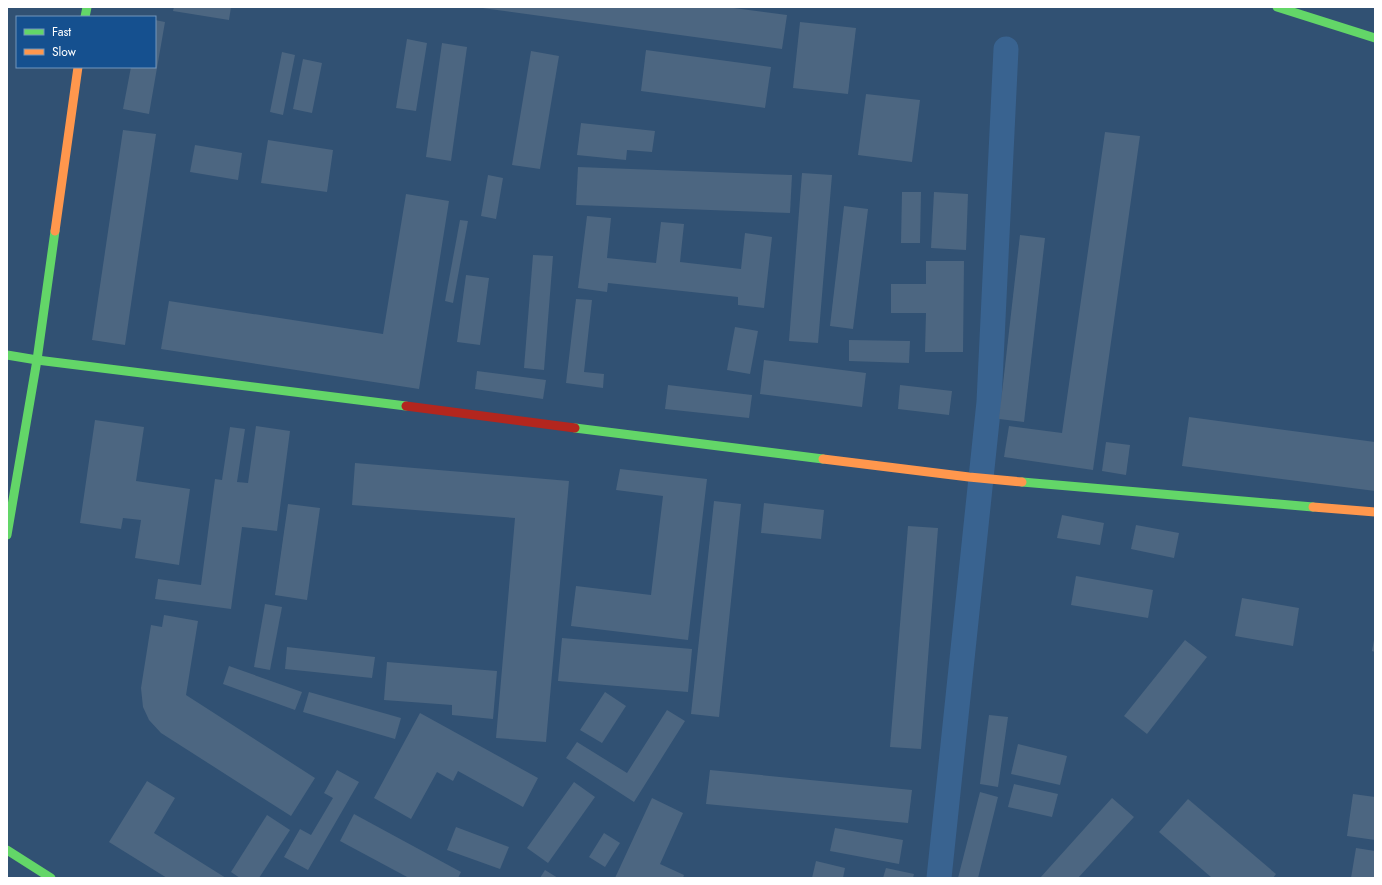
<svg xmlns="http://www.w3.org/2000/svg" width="1382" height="885" viewBox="0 0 1382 885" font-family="Jost,sans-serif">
  <rect width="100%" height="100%" fill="#315173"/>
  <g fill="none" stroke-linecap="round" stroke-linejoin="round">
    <!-- canal -->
    <polyline stroke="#396390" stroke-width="25" points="939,878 989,402 1006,49"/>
  </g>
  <!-- building -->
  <g fill="#4c6681">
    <polygon points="174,7 231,7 229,20 173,11"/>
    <polygon points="475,7 726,7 787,15 782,49"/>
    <polygon points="155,20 165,22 149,114 123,109 131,67 155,67"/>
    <polygon points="800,22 856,28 848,94 793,88"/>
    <polygon points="407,39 427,43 416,111 396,108"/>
    <polygon points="442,43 467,47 451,161 426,157"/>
    <polygon points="646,50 771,67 765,108 641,91"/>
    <polygon points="531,51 559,56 540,169 512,165"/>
    <polygon points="282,52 295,55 283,115 270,112"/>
    <polygon points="303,59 322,63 312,113 293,109"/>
    <polygon points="866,94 920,100 912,162 858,155"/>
    <polygon points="581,123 655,131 652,152 627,150 626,160 577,155"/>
    <polygon points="123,130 156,134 125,345 92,340"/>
    <polygon points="1105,132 1140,136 1093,470 1004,457 1009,426 1062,433"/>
    <polygon points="268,140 333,150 327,192 261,183"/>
    <polygon points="195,145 242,153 238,180 190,172"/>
    <polygon points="578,167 792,175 790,213 576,205"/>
    <polygon points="802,173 832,175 818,343 789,341"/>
    <polygon points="488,175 503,178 496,219 481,216"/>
    <polygon points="902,192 921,192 920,243 901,243"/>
    <polygon points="934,192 968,194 966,250 931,248"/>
    <polygon points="406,194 449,201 419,389 161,349 169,301 383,334"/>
    <polygon points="844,206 868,209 853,329 830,326"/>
    <polygon points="587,216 611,218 607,258 656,263 661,222 684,224 680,262 741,269 745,233 772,237 764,308 738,305 738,297 608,283 607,292 578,288"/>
    <polygon points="460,220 468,221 453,303 445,301"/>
    <polygon points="1020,235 1045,238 1024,422 999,419"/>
    <polygon points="533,255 553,256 544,370 524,368"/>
    <polygon points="926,261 964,261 963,352 925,352 926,313 891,313 891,284 926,284"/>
    <polygon points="466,275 489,278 480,345 457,342"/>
    <polygon points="576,299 592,300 584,372 604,374 603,388 566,383"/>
    <polygon points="735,327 758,331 750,374 727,370"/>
    <polygon points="849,340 910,341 909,363 849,361"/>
    <polygon points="764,360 866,373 862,407 760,394"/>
    <polygon points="477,371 546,380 543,399 475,389"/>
    <polygon points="668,385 752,395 749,418 665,409"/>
    <polygon points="900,385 952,391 949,415 898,409"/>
    <polygon points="1189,417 1375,442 1375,491 1182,466"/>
    <polygon points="95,420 144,427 136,481 190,489 179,565 135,558 141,520 123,518 121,529 80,523"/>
    <polygon points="256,426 290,431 277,531 242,527 231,609 155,599 158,579 201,585 215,479 222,480 230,427 245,429 237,482 248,483"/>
    <polygon points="1106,442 1130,445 1126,475 1102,471"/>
    <polygon points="355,463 569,481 546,742 496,738 515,518 352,505"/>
    <polygon points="620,469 707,479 688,640 571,626 576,586 651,595 663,496 616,490"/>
    <polygon points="714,501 741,504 719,717 691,714"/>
    <polygon points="764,503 824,510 821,539 761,533"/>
    <polygon points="288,504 320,508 307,600 275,595"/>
    <polygon points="1062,515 1104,523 1100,545 1057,538"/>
    <polygon points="1136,525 1179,533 1174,558 1131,549"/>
    <polygon points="908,526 938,528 921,749 890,747"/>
    <polygon points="1076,576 1153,590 1148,618 1071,605"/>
    <polygon points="1242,598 1299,608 1293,646 1235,636"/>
    <polygon points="265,604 282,607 270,670 254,667"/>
    <polygon points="164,615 198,621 186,695 315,778 291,816 161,733 149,720 143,707 141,688 151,625 162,627"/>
    <polygon points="562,638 692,649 688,692 558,681"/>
    <polygon points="1185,640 1207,657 1147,734 1124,716"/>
    <polygon points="1374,640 1375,640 1375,652 1372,651"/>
    <polygon points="287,647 375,657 372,678 285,669"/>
    <polygon points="387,662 497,671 493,719 452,715 452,705 384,700"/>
    <polygon points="229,666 302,692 295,710 223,684"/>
    <polygon points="309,692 401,718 395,739 303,712"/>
    <polygon points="605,692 626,706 602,743 580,730"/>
    <polygon points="667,710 685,721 634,802 566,758 577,742 627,773"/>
    <polygon points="420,713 538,778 523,807 458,771 453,781 437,772 411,819 374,798"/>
    <polygon points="989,715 1008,717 998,787 980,784"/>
    <polygon points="1018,744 1067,756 1060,785 1011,774"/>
    <polygon points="337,770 359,782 308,870 284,857 300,829 311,835 333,798 324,793"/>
    <polygon points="710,770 912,790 908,823 706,804"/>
    <polygon points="147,781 175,798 154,833 226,878 167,878 109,842"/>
    <polygon points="574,782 595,797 548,863 527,848"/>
    <polygon points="1014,784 1058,794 1052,817 1008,807"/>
    <polygon points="980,792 998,797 978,878 958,878"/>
    <polygon points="1353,794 1375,797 1375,840 1347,836"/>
    <polygon points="652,798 683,813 660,864 684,875 683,878 615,878"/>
    <polygon points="1112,798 1134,817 1078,878 1040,878"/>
    <polygon points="1188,799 1276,874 1273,878 1212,878 1159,832"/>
    <polygon points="354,814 461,872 458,878 409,878 340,841"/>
    <polygon points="267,815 290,830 259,878 240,878 231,872"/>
    <polygon points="456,827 509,847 500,869 447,850"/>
    <polygon points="835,828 903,840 899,864 830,851"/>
    <polygon points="604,833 620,843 605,867 589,857"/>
    <polygon points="1356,848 1375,851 1375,878 1351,878"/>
    <polygon points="816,861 845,868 843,878 812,878"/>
    <polygon points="886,868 914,874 913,878 883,878"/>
    <polygon points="545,870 558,878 540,878"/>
  </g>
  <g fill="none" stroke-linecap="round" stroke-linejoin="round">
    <!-- fast -->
    <g stroke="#63d668" stroke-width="9">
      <polyline points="1277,7 1375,38"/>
      <polyline points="85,17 87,7"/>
      <polyline points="7,355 37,360 406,406"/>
      <polyline points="575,428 823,459"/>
      <polyline points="1022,482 1313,507"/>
      <polyline points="7,535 37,360 55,231"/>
      <polyline points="7,850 51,878"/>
    </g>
    <!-- slow -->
    <g stroke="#ff974d" stroke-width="9">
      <polyline points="55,231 78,67"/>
      <polyline points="823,459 969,477 1022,482"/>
      <polyline points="1313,507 1375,512"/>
    </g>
    <!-- jam -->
    <polyline stroke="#b3261e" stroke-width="9" points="406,406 575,428"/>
  </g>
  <!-- border -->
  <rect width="1382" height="885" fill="none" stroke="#ffffff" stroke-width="16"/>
  <!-- legend -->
  <rect x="16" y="16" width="140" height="52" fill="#15508f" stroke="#7396bc"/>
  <rect x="24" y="29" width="20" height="6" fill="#63d668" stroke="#7396bc"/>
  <text x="52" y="36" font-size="12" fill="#ffffff">Fast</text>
  <rect x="24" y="49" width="20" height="6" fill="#ff974d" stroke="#7396bc"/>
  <text x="52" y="56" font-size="12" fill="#ffffff">Slow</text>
</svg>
